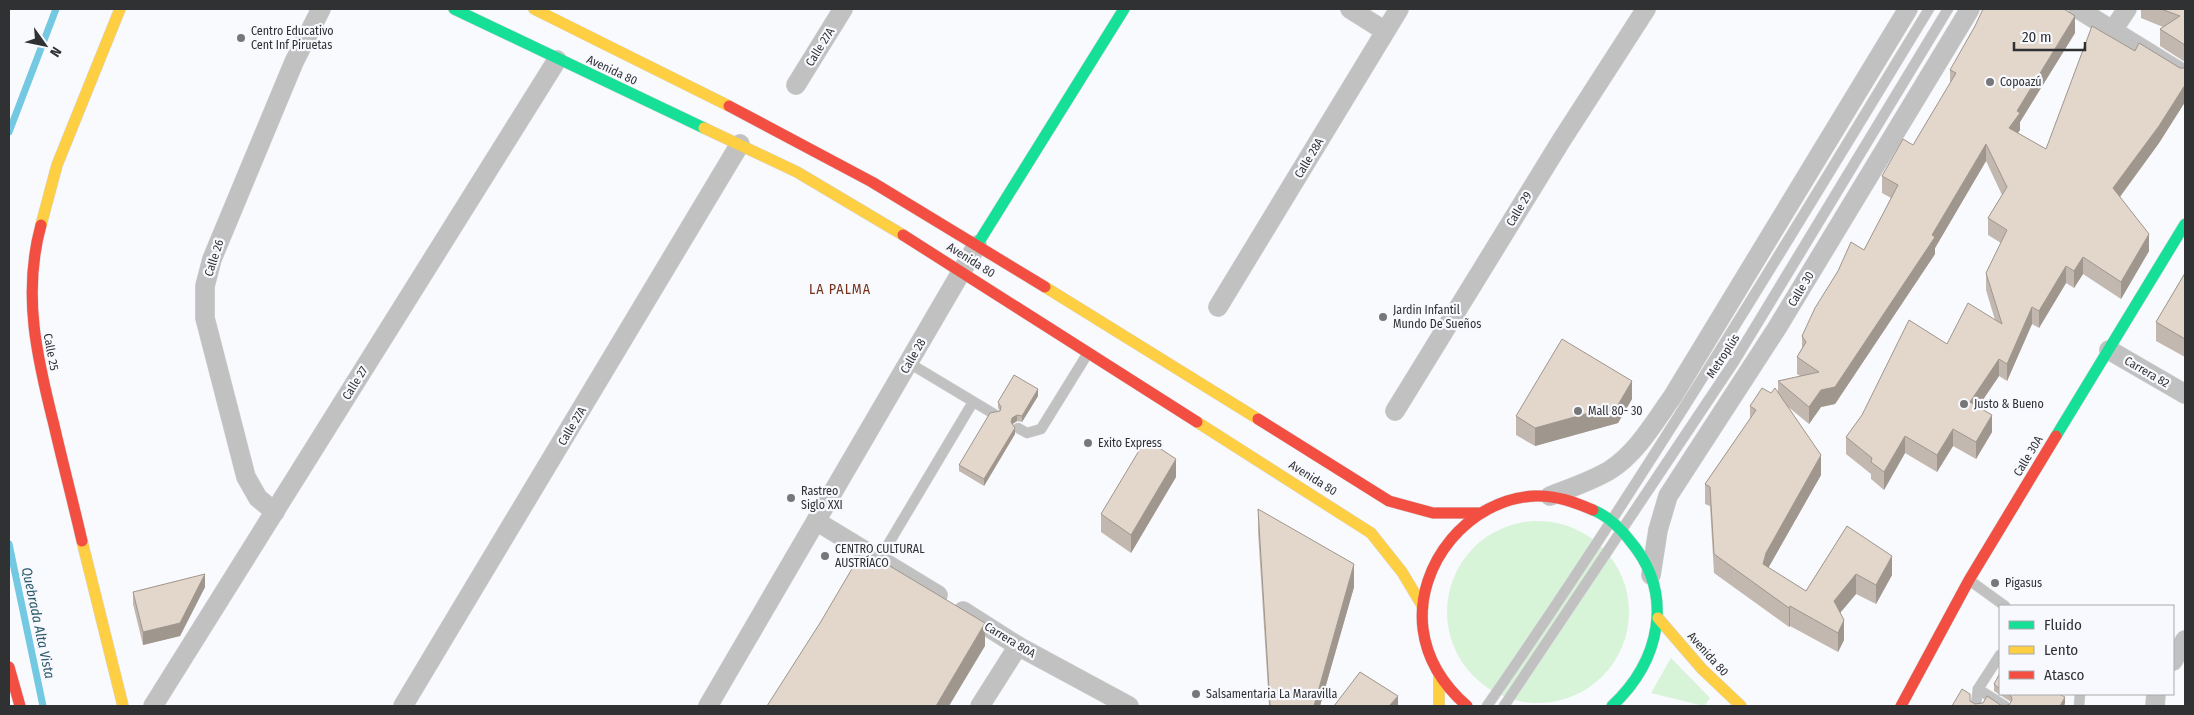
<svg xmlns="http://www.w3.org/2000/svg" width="2194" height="715" viewBox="0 0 2194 715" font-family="'Fira Sans Condensed',sans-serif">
  <rect width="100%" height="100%" fill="#f9fafd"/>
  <!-- green -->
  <g fill="#d7f4d9">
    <circle cx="1538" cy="612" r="91"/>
    <polygon points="1671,658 1710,698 1704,706 1651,693"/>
  </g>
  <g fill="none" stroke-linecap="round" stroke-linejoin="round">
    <!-- stream -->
    <g stroke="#73c8e2" stroke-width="7">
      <polyline points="9,132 56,9"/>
      <polyline points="9,544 43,706"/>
    </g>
    <defs>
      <g id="lane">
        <polyline points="909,363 994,414"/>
        <polyline points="1018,428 1027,433 1041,429 1088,353"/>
        <polyline points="880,558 973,402"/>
        <polyline points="1969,580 2005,606"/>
        <polyline points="1978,689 2005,706"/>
        <polyline points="1976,704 1978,689 2000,655"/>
        <path d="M 1487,706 C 1644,480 1786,244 1929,9"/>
        <polyline points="1504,706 1734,362 1948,9"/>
        <polyline points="2079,706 2080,694"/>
      </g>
      <g id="street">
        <polyline points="1350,9 1385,31"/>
        <polyline points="2078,9 2185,75"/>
        <polyline points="2113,30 2127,9"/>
        <polyline points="796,85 843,9"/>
        <polyline points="1218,307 1399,9"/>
        <polyline points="2109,350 2185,394"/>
        <polyline points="1395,411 1561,141 1646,9"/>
        <path d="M 1550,496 C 1570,488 1592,481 1610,470 C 1637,453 1655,421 1673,396 L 1908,9"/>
        <polyline points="275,512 258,498 246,477 205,318 205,286 212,259 294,62 321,9"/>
        <polyline points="816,521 938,595"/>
        <polyline points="1651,575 1658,530 1668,496 1777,328 1970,9"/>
        <polyline points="963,611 1018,646 1129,706"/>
        <polyline points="2173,661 2185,640"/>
        <polyline points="153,706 557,60"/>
        <polyline points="403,706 740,144"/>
        <polyline points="708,706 977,245"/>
        <polyline points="980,706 1018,646"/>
        <polyline points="2155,706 2156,694"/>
      </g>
      <g id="fast">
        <polyline points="454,9 704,128"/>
        <polyline points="977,245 1124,9"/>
        <polyline points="2056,436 2185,224"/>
        <path d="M 1593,510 C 1608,516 1621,529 1631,542 C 1675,595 1660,661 1612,706"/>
      </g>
      <g id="slow">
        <polyline points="534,9 729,106"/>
        <polyline points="704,128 797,172 903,235"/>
        <polyline points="41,225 57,165 120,9"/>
        <polyline points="1045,287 1258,419"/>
        <polyline points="1197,422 1371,533 1402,572 1423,607"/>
        <polyline points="82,541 123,706"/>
        <polyline points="1658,618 1702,669 1741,706"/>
        <polyline points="1439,675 1439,706"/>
      </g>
      <g id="jam">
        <polyline points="729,106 872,182 1045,287"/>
        <path d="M 41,225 C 22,294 37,358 54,425 C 63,464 73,502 82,541"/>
        <polyline points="903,235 1197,422"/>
        <polyline points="1258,419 1389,501 1433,513 1479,513"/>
        <polyline points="9,667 20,706"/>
        <path d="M 1467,706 C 1444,686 1427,660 1423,629 C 1415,564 1469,499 1535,496 C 1556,495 1574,502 1593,510"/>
        <polyline points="1901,706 1969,580 2056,436"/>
      </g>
    </defs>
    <!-- lane casing -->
    <use href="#lane" stroke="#d6d6d8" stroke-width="11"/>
    <!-- street casing -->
    <use href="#street" stroke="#d6d6d8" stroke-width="20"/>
    <!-- fast casing -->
    <use href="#fast" stroke="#d6d6d8" stroke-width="12"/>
    <!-- slow casing -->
    <use href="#slow" stroke="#d6d6d8" stroke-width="12"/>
    <!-- jam casing -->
    <use href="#jam" stroke="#d6d6d8" stroke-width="12"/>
    <!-- lane -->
    <use href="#lane" stroke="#c1c1c1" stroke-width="10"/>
    <!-- street -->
    <use href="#street" stroke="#c1c1c1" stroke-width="19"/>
    <!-- fast -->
    <use href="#fast" stroke="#16e098" stroke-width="11"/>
    <!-- slow -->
    <use href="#slow" stroke="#ffcf43" stroke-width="11"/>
    <!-- jam -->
    <use href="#jam" stroke="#f24e42" stroke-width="11"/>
  </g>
  <!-- wall -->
  <g fill="#c3b8af">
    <polygon points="2141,9 2185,9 2185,62 2160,46 2160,29 2163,27 2141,18"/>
    <polygon points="2075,33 2020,122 2020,130 2018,133 2046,149 2135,51 2180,68 2185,68 2185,102 2159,143 2120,197 2149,251 2121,299 2083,274 2074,288 2066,283 2039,328 2032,324 2007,381 1999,376 1978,407 1992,432 1976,459 1953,446 1937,472 1905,453 1884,490 1871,479 1871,474 1846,454 1846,437 1947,344 1995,320 1986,290 1986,273 2001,243 1988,235 1988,218 2002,195 1986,161 1935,248 1935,254 1835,404 1821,407 1809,424 1787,406 1821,475 1768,568 1806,591 1847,526 1892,575 1876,604 1856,594 1840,613 1844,640 1838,652 1790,626 1789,627 1714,573 1710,506 1705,504 1705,484 1750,419 1750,406 1771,393 1778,393 1778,381 1800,376 1797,374 1797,357 1802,348 1802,336 1864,250 1891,198 1882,193 1882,176 1913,145 1950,84 1950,70"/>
    <polygon points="2185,273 2185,357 2156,341 2156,322"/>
    <polygon points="1038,396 1022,422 1017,421 1013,424 1015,434 984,486 959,471 959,465 1000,411 998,408 998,402"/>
    <polygon points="1632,399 1618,423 1535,446 1516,435 1516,416"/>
    <polygon points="1176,477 1131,553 1101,532 1101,514"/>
    <polygon points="1258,509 1354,587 1320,706 1269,706 1258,532"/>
    <polygon points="205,587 180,636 143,645 133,604 133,592"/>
    <polygon points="2000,673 2000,694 2059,694 2065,703 2064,706 1952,706 1970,701 1975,704 2009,705 2011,702 1994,691 1994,684"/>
  </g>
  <!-- shaded-wall -->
  <g fill="#9f968e">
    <polygon points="2075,16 2075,33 2020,122 2020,130 2009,145 2009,128 2017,111"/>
    <polygon points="2185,85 2185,102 2159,143 2113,206 2113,188"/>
    <polygon points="1986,144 1986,161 1935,248 1935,254 1835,404 1821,407 1809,424 1809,407 1932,235"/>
    <polygon points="2149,234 2149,251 2121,299 2121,282"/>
    <polygon points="2083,257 2083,274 2074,288 2074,271"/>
    <polygon points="2066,266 2066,283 2039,328 2039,311"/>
    <polygon points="2032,307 2032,324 2007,381 2007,364"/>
    <polygon points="1999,359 1999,376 1970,419 1970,402"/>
    <polygon points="1632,381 1632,399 1618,423 1535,446 1535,428"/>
    <polygon points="1038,389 1038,396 1022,422 1022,416"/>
    <polygon points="1017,415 1017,421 1012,424 1011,422 1012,418"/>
    <polygon points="1992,415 1992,432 1976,459 1976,442"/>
    <polygon points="1015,428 1015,434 984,486 984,479"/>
    <polygon points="1953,429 1953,446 1937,472 1937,455"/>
    <polygon points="1905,436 1905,453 1884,490 1884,472"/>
    <polygon points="1821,455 1821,475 1766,572 1763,564 1766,553"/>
    <polygon points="1176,459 1176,477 1131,553 1131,535"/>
    <polygon points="1892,556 1892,575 1876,604 1876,585"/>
    <polygon points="1354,564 1354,587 1320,706 1314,706"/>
    <polygon points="205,574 205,587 180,636 143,645 143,632"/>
    <polygon points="1856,574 1856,594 1834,620 1834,601"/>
    <polygon points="1790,606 1790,626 1789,627 1789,608"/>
    <polygon points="1844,620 1844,640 1838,652 1838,633"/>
    <polygon points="985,623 985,646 949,706 936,706"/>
    <polygon points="1398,696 1398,706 1389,706"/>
    <polygon points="2065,697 2065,703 2064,706 2060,706"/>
  </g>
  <!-- building -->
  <g fill="#e3d6cb" stroke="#9f968e">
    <polygon points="1983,9 2064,9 2075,16 2017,111 2020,113 2009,128 2046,149 2092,26 2135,51 2139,43 2180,68 2185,68 2185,85 2159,126 2113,188 2149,234 2121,282 2083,257 2074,271 2066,266 2039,311 2032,307 2007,364 1999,359 1970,402 1992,415 1976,442 1953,429 1937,455 1905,436 1884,472 1871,462 1872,458 1846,437 1862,415 1909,320 1947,344 1968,303 2002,324 1986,273 2007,230 1988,218 2007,187 1986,144 1932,235 1935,237 1835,387 1821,390 1809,407 1778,381 1819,372 1797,357 1806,342 1802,336 1815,308 1838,271 1851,242 1864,250 1898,185 1882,176 1903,139 1913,145 1956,73 1950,70 1975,26"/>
    <polygon points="2161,9 2185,9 2185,45 2160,29 2180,16"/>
    <polygon points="2185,273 2185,339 2156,322"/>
    <polygon points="1562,339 1632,381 1618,405 1535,428 1516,416"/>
    <polygon points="1014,375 1038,389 1022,416 1017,415 1012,418 1011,422 1015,428 984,479 959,465 990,413 1000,411 1001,407 998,402"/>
    <polygon points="1762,388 1771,393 1775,388 1821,455 1766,553 1763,564 1806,591 1847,526 1892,556 1876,585 1856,574 1834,601 1844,620 1838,633 1790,606 1789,608 1714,554 1710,487 1705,484 1756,410 1750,406"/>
    <polygon points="1146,439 1176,459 1131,535 1101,514"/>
    <polygon points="1258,509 1354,564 1314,706 1272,706 1270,705"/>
    <polygon points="863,550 985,623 936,706 767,706 820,623"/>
    <polygon points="205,574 180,623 143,632 133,592"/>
    <polygon points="1360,672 1398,696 1389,706 1334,706"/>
    <polygon points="2000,673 2000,689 1994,684"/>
    <polygon points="1962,689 1970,694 1970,701 1975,704 1983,703 1987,696 2002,706 2009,705 2012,700 2011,696 2008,694 2059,694 2065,697 2060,706 1952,706"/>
  </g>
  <!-- markers -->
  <g fill="#767779" stroke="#f8f9fe" stroke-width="2">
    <circle cx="241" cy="38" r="5"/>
    <circle cx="1990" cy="82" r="5"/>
    <circle cx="1383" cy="317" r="5"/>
    <circle cx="1964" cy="404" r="5"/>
    <circle cx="1578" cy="411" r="5"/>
    <circle cx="1088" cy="443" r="5"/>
    <circle cx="791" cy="498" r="5"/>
    <circle cx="825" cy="556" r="5"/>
    <circle cx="1995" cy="583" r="5"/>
    <circle cx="1196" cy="694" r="5"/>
  </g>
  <g text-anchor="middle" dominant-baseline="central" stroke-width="4.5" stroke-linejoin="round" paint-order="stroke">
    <!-- poi labels -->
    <g font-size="12" fill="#303132" stroke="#f8f9fe" text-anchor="start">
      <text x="251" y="31">Centro Educativo<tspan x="251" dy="14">Cent Inf Piruetas</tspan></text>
      <text x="2000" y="82">Copoazú</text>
      <text x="1393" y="310">Jardin Infantil<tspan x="1393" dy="14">Mundo De Sueños</tspan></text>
      <text x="1974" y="404">Justo &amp; Bueno</text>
      <text x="1588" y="411">Mall 80- 30</text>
      <text x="1098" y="443">Exito Express</text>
      <text x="801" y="491">Rastreo<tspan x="801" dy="14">Siglo XXI</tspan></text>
      <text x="835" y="549">CENTRO CULTURAL<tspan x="835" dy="14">AUSTRÍACO</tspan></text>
      <text x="2005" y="583">Pigasus</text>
      <text x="1206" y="694">Salsamentaria La Maravilla</text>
    </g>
    <!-- street labels -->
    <g font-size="12" fill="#303132" stroke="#f8f9fe">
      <text transform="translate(820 47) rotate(-58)">Calle 27A</text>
      <text transform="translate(612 70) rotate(25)">Avenida 80</text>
      <text transform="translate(1309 158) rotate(-59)">Calle 28A</text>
      <text transform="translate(1519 209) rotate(-59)">Calle 29</text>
      <text transform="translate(214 258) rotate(-72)">Calle 26</text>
      <text transform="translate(971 260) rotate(32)">Avenida 80</text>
      <text transform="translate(1801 289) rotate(-59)">Calle 30</text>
      <text transform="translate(51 352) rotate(79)">Calle 25</text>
      <text transform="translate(913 356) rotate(-60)">Calle 28</text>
      <text transform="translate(1723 356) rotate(-57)">Metroplús</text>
      <text transform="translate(2147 372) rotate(30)">Carrera 82</text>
      <text transform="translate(355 383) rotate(-58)">Calle 27</text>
      <text transform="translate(572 426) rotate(-59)">Calle 27A</text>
      <text transform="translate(2028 456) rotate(-59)">Calle 30A</text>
      <text transform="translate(1313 478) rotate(32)">Avenida 80</text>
      <text transform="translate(1010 640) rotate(31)">Carrera 80A</text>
      <text transform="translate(1708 654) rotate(48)">Avenida 80</text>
    </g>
    <!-- neighbourhood labels -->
    <g font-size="14" letter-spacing="1" fill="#723019" stroke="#f8f9fe">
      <text x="840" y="289">LA PALMA</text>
    </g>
    <!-- water labels -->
    <g font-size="14" font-style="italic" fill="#2b5b6b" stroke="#f8f9fe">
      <text transform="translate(38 623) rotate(78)">Quebrada Alta Vista</text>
    </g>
  </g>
  <!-- border -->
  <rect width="2194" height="715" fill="none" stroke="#303132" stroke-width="20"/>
  <!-- legend -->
  <rect x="1999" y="605" width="175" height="90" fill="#f8f9fe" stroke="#a8a9ac"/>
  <rect x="2009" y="621" width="25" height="8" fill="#16e098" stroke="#a8a9ac"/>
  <text x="2044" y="630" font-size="15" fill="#303132">Fluido</text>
  <rect x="2009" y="646" width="25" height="8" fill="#ffcf43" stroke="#a8a9ac"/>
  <text x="2044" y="655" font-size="15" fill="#303132">Lento</text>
  <rect x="2009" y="671" width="25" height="8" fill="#f24e42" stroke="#a8a9ac"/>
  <text x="2044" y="680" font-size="15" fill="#303132">Atasco</text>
  <!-- north arrow -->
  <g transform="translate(45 45) rotate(123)" stroke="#f8f9fe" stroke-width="4" paint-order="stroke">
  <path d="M0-4L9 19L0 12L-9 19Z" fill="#303132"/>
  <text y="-8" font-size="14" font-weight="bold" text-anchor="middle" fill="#303132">N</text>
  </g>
  <!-- scale -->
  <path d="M2014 42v8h71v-8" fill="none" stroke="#303132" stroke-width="2.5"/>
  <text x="2022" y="42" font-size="15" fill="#303132" stroke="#f8f9fe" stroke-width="4" paint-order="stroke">20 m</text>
</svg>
